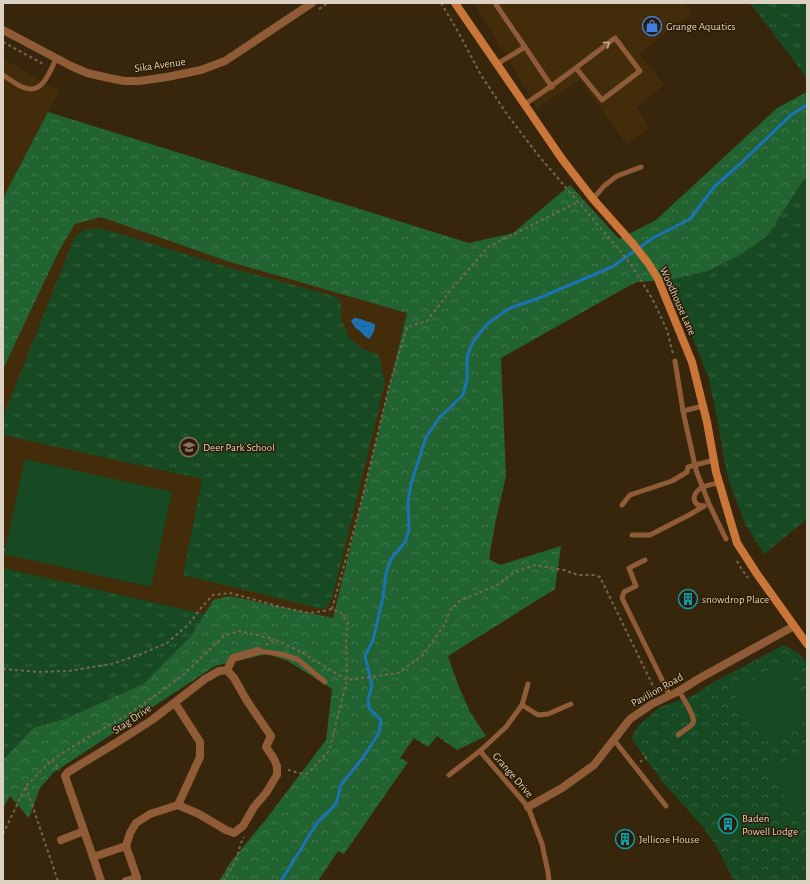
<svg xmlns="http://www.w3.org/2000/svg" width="810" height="884" viewBox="0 0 810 884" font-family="'Alegreya Sans',sans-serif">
  <defs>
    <pattern id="grass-tufts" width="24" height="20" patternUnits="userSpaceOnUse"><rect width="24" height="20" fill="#174a23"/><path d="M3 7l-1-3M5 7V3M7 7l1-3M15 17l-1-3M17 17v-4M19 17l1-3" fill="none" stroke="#386341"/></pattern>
    <pattern id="forest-crowns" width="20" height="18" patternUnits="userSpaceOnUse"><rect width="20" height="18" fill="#216331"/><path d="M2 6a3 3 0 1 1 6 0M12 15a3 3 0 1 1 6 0" fill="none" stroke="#41784d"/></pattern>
    <pattern id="park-crowns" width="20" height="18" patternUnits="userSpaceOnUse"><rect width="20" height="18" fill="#174a23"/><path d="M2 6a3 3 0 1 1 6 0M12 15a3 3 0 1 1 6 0" fill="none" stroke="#386341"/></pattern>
    <pattern id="water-waves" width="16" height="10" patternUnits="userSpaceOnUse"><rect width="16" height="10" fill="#1b73b5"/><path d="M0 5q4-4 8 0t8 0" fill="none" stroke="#2b5e84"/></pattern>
  </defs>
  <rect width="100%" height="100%" fill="#38260c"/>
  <!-- built -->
  <g fill="#422c0a">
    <polygon points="474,3 684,3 692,14 639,53 664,85 636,108 650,127 627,145 580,80 537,108"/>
    <polygon points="3,58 44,83 60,90 3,198"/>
    <polygon points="101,217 227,261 407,312 333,618 230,596 213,600 204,614 3,568 3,369 59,251 75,224"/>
  </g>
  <!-- grass -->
  <g fill="url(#grass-tufts)">
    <polygon points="750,3 807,3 807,78"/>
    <polygon points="807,178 807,519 764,554 745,524 727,475 718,423 709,379 670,280 708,271 743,253 768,235 802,182"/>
    <polygon points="101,228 227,267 337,297 341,304 341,317 349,338 363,349 379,355 385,383 332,599 328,606 322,609 183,575 202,479 3,435 3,417 75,236 85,229"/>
    <polygon points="3,568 204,614 191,636 143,684 67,718 33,728 3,760"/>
  </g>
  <!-- forest -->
  <polygon fill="url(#forest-crowns)" points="807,92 807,178 802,182 768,235 743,253 708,271 670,280 636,282 501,358 506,476 495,524 489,559 500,565 561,546 555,589 448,656 458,685 470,712 486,736 457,750 437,736 428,747 414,738 400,758 408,762 344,854 338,851 318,881 219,881 230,863 267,818 326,740 332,689 288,661 267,654 215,666 53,773 40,788 29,818 10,796 3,808 3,760 33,728 67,718 143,684 191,636 213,600 230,596 333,618 407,313 227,261 101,217 75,224 59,251 3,369 3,198 48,112 469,243 513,233 570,185 619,239 656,220 777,108"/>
  <!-- park -->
  <polygon fill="url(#park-crowns)" points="784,645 799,653 807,663 807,881 734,881 717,847 703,827 661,780 631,738 638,726 660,707 694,695 712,683"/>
  <!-- pitch -->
  <g fill="#174a23">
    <polygon points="25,459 172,492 151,587 4,554"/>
    <polygon points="783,662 807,701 807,715 764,742 733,692"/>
    <polygon points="807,748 807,810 797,816 769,771"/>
  </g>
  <!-- water -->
  <path fill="url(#water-waves)" d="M 354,318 L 357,318 L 375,324 C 375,330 373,335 369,339 C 365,337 364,335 361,332 C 356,328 355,328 351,321 Z"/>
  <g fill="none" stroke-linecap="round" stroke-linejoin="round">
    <!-- stream -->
    <polyline stroke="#1b73b5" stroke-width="3" points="281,881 317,823 336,804 341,785 362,759 379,733 381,720 369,708 368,699 372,686 365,656 373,640 383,597 386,573 391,559 405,542 409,530 408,502 411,484 426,437 440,417 463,395 467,380 467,357 473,342 487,324 510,308 539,298 612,267 653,238 690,219 715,186 740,164 791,115 807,105"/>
    <!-- path -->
    <g stroke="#776752" stroke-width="2" stroke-dasharray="3 3" stroke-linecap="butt">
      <polyline points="441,3 456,28 481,75 506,113 538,155 622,253 632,266 652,298 667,330 673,354"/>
      <polyline points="319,9 328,3"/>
      <polyline points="3,42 45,65"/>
      <polyline points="3,549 5,550"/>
      <polyline points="737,561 741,568 748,578"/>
      <polyline points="332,609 359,511 390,383 407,327 427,321 451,290 488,247 578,202"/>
      <polyline points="266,645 274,639 301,652 347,680 398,673 423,655 445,624 450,610 460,601 499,584 513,573 535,565 564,570 578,575 594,575 600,577 656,692"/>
      <polyline points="3,669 38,672 68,671 112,664 141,654 167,643 188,625 201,608 213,595 230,593 281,607 309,613 323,611 332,609 341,613 348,623 346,640 347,680 329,751 311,770 306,774 299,773 285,769"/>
      <polyline points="129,714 145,714"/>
      <polyline points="52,760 60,770"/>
      <polyline points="640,762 646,758 643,753"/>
      <polyline points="26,787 58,881"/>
      <polyline points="3,834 26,786 52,760 85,739 129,714 182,676 224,636 239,631 274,639"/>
      <path d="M 223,881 C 228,874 233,867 236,859 C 239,851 240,844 244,837"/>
    </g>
    <!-- lane -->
    <g stroke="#905c37" stroke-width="5">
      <polyline points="495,3 552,87"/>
      <polyline points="497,64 525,47"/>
      <path d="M 3,75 C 9,79 18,86 25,88 C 43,94 50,71 56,59"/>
      <path d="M 525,104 C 556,84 585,61 615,38 L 640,71 L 602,100 L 576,68"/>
      <polyline points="593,199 604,186 617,176 641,167"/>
      <polyline points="675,361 683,411 696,470 709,504 726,539"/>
      <polyline points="683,411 703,406"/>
      <polyline points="622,505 630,495 672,481 687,472 688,467 714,460"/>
      <path d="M 704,506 C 690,506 692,492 703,487 C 707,485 714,484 719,483"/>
      <polyline points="632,535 650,535 689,515 704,506"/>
      <polyline points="645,560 629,568 636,586 624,592 622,598 670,696"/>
      <polyline points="258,651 280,654 297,659 325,682"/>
      <polyline points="522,705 538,715 548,714 571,704"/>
      <path d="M 678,735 C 682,731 690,728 693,723 C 696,717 682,697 679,691"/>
      <polyline points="614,740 666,806"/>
      <polyline points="480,751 528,807 542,844 548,872 549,881"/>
      <polyline points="449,775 480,751 506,727 522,705 528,684"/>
    </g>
    <!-- street -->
    <g stroke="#905c37" stroke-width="8">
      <polyline points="3,30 71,66 87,73 109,78 124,81 139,81 167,77 201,70 225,61 312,3"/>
      <polyline points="175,703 200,742 200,757 178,805"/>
      <polyline points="528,807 562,788 594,765 630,719 652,704 679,691 700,678 794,626"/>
      <polyline points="61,840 84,831"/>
      <polyline points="126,846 130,833 136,823 150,814 178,805 199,814 226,830 234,833 243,826 254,807 266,793 277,775 277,766 274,759 266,747 271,736 247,701 234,678 227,670"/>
      <polyline points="93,857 65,776 68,772 119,741 152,720 205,679 219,671 227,670 233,658 258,651"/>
      <polyline points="101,881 93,857 126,846 137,878"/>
      <polyline points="126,881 137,878"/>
    </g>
    <!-- secondary -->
    <polyline stroke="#c97638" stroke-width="8" points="455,3 562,159 593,199 633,244 648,263 658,279 692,362 707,422 716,472 737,543 757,574 807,644"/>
  </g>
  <!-- one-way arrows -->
  <defs><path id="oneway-chevron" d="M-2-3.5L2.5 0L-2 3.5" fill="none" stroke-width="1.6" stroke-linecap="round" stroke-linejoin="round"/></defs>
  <use stroke="#c6ae99" href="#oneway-chevron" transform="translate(607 44) rotate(-38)"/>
  <!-- icons -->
  <defs>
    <symbol id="shop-ring" viewBox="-11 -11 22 22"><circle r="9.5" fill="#2d1c03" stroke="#3f7fe0" stroke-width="1.5"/><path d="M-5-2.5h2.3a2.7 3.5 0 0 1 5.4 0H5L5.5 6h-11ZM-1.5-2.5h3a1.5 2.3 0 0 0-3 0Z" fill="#3f7fe0"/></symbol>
    <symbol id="school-ring" viewBox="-11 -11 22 22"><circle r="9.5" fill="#2d1c03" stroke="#8d6e63" stroke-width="1.5"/><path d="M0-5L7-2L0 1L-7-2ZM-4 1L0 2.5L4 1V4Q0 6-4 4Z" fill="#8d6e63"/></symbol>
    <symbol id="building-ring" viewBox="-11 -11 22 22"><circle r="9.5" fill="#2d1c03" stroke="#0f9aa8" stroke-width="1.5"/><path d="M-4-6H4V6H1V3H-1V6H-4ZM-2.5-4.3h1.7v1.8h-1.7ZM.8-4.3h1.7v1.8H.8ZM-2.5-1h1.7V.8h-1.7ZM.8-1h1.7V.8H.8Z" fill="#0f9aa8"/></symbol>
  </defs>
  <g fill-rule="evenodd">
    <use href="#shop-ring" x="641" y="15" width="22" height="22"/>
    <use href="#school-ring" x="178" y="436" width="22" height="22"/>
    <use href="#building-ring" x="677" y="588" width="22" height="22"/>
    <use href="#building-ring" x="717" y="813" width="22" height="22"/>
    <use href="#building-ring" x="614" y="828" width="22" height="22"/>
  </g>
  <g text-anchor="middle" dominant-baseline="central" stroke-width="3" stroke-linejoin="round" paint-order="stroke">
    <!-- poi labels -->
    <g font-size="11" fill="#ddd1c3" stroke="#2d1c03" text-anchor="start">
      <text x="666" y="26">Grange Aquatics</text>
      <text x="203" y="447">Deer Park School</text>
      <text x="702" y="599">snowdrop Place</text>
      <text x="742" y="818">Baden<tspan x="742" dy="13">Powell Lodge</tspan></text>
      <text x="639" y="839">Jellicoe House</text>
    </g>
    <!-- street labels -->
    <g font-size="11" fill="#ddd1c3" stroke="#2d1c03">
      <text transform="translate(160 65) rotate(-8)">Sika Avenue</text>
      <text transform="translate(678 301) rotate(66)">Woodhouse Lane</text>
      <text transform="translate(657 690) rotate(-29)">Pavilion Road</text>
      <text transform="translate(132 719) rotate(-34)">Stag Drive</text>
      <text transform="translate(513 775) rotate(49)">Grange Drive</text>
    </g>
  </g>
  <!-- border -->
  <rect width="810" height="884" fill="none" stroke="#ddd1c3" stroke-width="8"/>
</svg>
